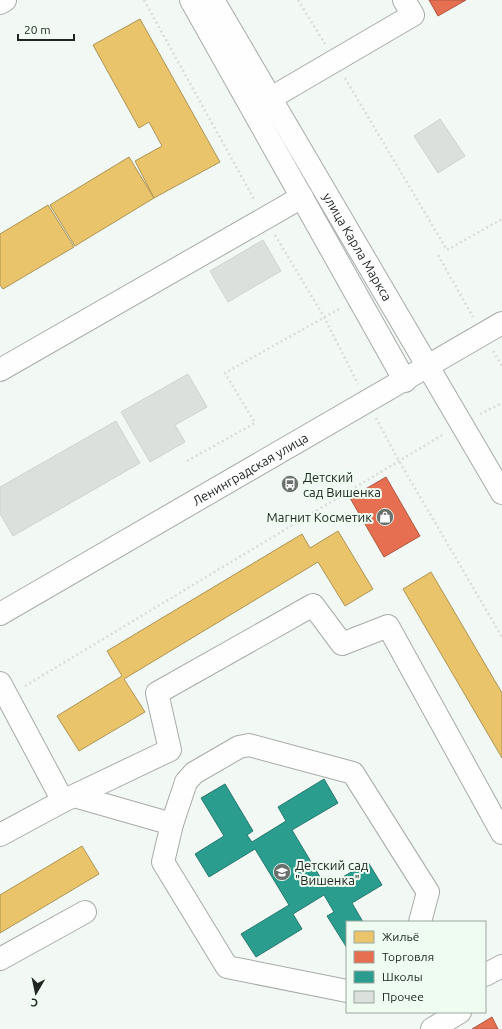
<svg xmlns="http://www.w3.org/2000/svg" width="502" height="1029" viewBox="0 0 502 1029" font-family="Ubuntu,sans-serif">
  <rect width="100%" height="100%" fill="#f2f8f3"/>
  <!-- homes -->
  <g fill="#e9c46a" stroke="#ad9555">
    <polygon points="140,19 220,162 154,198 135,161 162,146 149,122 139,128 93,45"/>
    <polygon points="129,157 154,198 75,246 50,205"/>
    <polygon points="48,205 74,247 3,289 0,285 0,234"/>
    <polygon points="338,531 373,589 345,606 318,562 124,679 145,712 79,751 57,716 122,676 107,651 302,534 310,548"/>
    <polygon points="431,572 502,693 502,758 403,589"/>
    <polygon points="82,846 99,874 0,933 0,895"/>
  </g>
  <!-- shops -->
  <g fill="#e76f51" stroke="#ac5943">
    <polygon points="429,0 466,0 438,16"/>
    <polygon points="386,477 420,536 384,557 350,498"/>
    <polygon points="492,1017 498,1029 472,1029"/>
  </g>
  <!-- schools -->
  <polygon fill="#2a9d8f" stroke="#27796f" points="324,779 338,803 292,830 326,887 368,862 382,885 352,903 363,922 347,922 347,948 327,916 334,912 324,895 293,914 302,929 256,957 241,934 289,905 255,849 209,877 195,854 224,836 201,798 225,784 253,831 247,835 252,842 286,821 278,807"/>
  <!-- building -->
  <g fill="#dbe0dc" stroke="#ced4cf">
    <polygon points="440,119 465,156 438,173 414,136"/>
    <polygon points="263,240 281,271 228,302 210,271"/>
    <polygon points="188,374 207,407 175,425 185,442 150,462 121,412"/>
    <polygon points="116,421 140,463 13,536 0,514 0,487"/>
  </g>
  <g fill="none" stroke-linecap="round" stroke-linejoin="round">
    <defs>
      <g id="minor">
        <polyline points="191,0 405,381"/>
        <path id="s1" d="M 213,0 L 502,493"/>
        <polyline points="0,3 5,0"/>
        <polyline points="271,98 413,15 404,0"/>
        <polyline points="0,370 302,197"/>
        <path id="s2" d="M 0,614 L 502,323"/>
        <polyline points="0,683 63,801"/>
        <polyline points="74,796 172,824"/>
        <polyline points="0,835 63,801 170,750 157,693 313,605 342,644 388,626 502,833"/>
        <polyline points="0,959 85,912"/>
        <polyline points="485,975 502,966"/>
        <polyline points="347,991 227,967 163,862 172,824 186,782 194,773 239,747 249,745 353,773 428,892 420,922"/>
        <polyline points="432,1029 460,1012"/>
      </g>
    </defs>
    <!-- minor casing -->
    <use href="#minor" stroke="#a7aca8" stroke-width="24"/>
    <!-- path -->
    <g stroke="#daddda" stroke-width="2.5" stroke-dasharray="2 3" stroke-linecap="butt">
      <polyline points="144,0 255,201"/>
      <polyline points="298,0 325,44"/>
      <polyline points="345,78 447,250 502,219"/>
      <polyline points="275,235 324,317 358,384"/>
      <polyline points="438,255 473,317"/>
      <polyline points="493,351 502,366"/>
      <polyline points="480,414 502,403"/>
      <polyline points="376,418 399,461 502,637"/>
      <polyline points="187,461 255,423 225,373 341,308"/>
      <polyline points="25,686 444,434"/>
    </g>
    <!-- minor -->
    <use href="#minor" stroke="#fdfefd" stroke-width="22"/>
  </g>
  <!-- icons -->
  <defs>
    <symbol id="bus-disc" viewBox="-11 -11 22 22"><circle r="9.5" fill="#6a706c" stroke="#eefcf1"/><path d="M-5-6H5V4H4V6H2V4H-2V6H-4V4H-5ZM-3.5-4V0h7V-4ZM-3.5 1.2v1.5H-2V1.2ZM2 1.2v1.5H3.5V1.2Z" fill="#fff"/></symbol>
    <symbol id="shop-disc" viewBox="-11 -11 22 22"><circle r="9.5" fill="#6a706c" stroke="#eefcf1"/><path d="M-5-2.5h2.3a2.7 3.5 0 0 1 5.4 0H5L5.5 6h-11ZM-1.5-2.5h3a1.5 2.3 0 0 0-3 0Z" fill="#fff"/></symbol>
    <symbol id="school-disc" viewBox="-11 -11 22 22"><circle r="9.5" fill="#6a706c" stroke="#eefcf1"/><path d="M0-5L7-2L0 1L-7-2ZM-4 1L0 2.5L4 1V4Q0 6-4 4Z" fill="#fff"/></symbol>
  </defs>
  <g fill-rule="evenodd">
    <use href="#bus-disc" x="280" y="474" width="20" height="20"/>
    <use href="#shop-disc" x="375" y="507" width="20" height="20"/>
    <use href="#school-disc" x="272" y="862" width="20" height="20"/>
  </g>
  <g text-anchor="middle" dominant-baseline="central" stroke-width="4" stroke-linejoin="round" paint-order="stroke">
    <!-- street labels -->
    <g font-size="13" fill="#212623" stroke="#eefcf1">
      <text stroke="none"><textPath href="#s1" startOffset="286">улица Карла Маркса</textPath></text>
      <text stroke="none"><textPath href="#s2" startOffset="289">Ленинградская улица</textPath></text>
    </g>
    <!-- poi labels -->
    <g font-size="13" fill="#212623" stroke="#eefcf1" text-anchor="start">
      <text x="303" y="477">Детский<tspan x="303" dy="15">сад Вишенка</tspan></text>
      <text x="372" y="517" text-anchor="end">Магнит Косметик</text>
      <text x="295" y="865">Детский сад<tspan x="295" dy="15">"Вишенка"</tspan></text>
    </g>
  </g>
  <!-- legend -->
  <rect x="346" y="921" width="140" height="92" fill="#eefcf1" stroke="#9ca69f"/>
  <rect x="354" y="931" width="20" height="12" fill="#e9c46a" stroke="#9ca69f"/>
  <text x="382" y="941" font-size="12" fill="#212623">Жильё</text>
  <rect x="354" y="951" width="20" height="12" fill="#e76f51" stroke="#9ca69f"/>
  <text x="382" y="961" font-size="12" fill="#212623">Торговля</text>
  <rect x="354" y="971" width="20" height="12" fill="#2a9d8f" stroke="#9ca69f"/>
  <text x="382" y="981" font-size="12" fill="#212623">Школы</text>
  <rect x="354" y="991" width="20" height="12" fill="#dbe0dc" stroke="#9ca69f"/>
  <text x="382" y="1001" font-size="12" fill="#212623">Прочее</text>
  <!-- north arrow -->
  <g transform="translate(36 993) rotate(189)" stroke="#eefcf1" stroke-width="3" paint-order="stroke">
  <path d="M0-3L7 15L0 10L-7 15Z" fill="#212623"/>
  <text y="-6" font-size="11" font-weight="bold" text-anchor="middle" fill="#212623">С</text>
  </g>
  <!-- scale -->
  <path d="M18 34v6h56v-6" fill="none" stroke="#212623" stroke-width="2"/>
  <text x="24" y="34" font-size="12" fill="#212623" stroke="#eefcf1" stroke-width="3" paint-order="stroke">20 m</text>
</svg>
